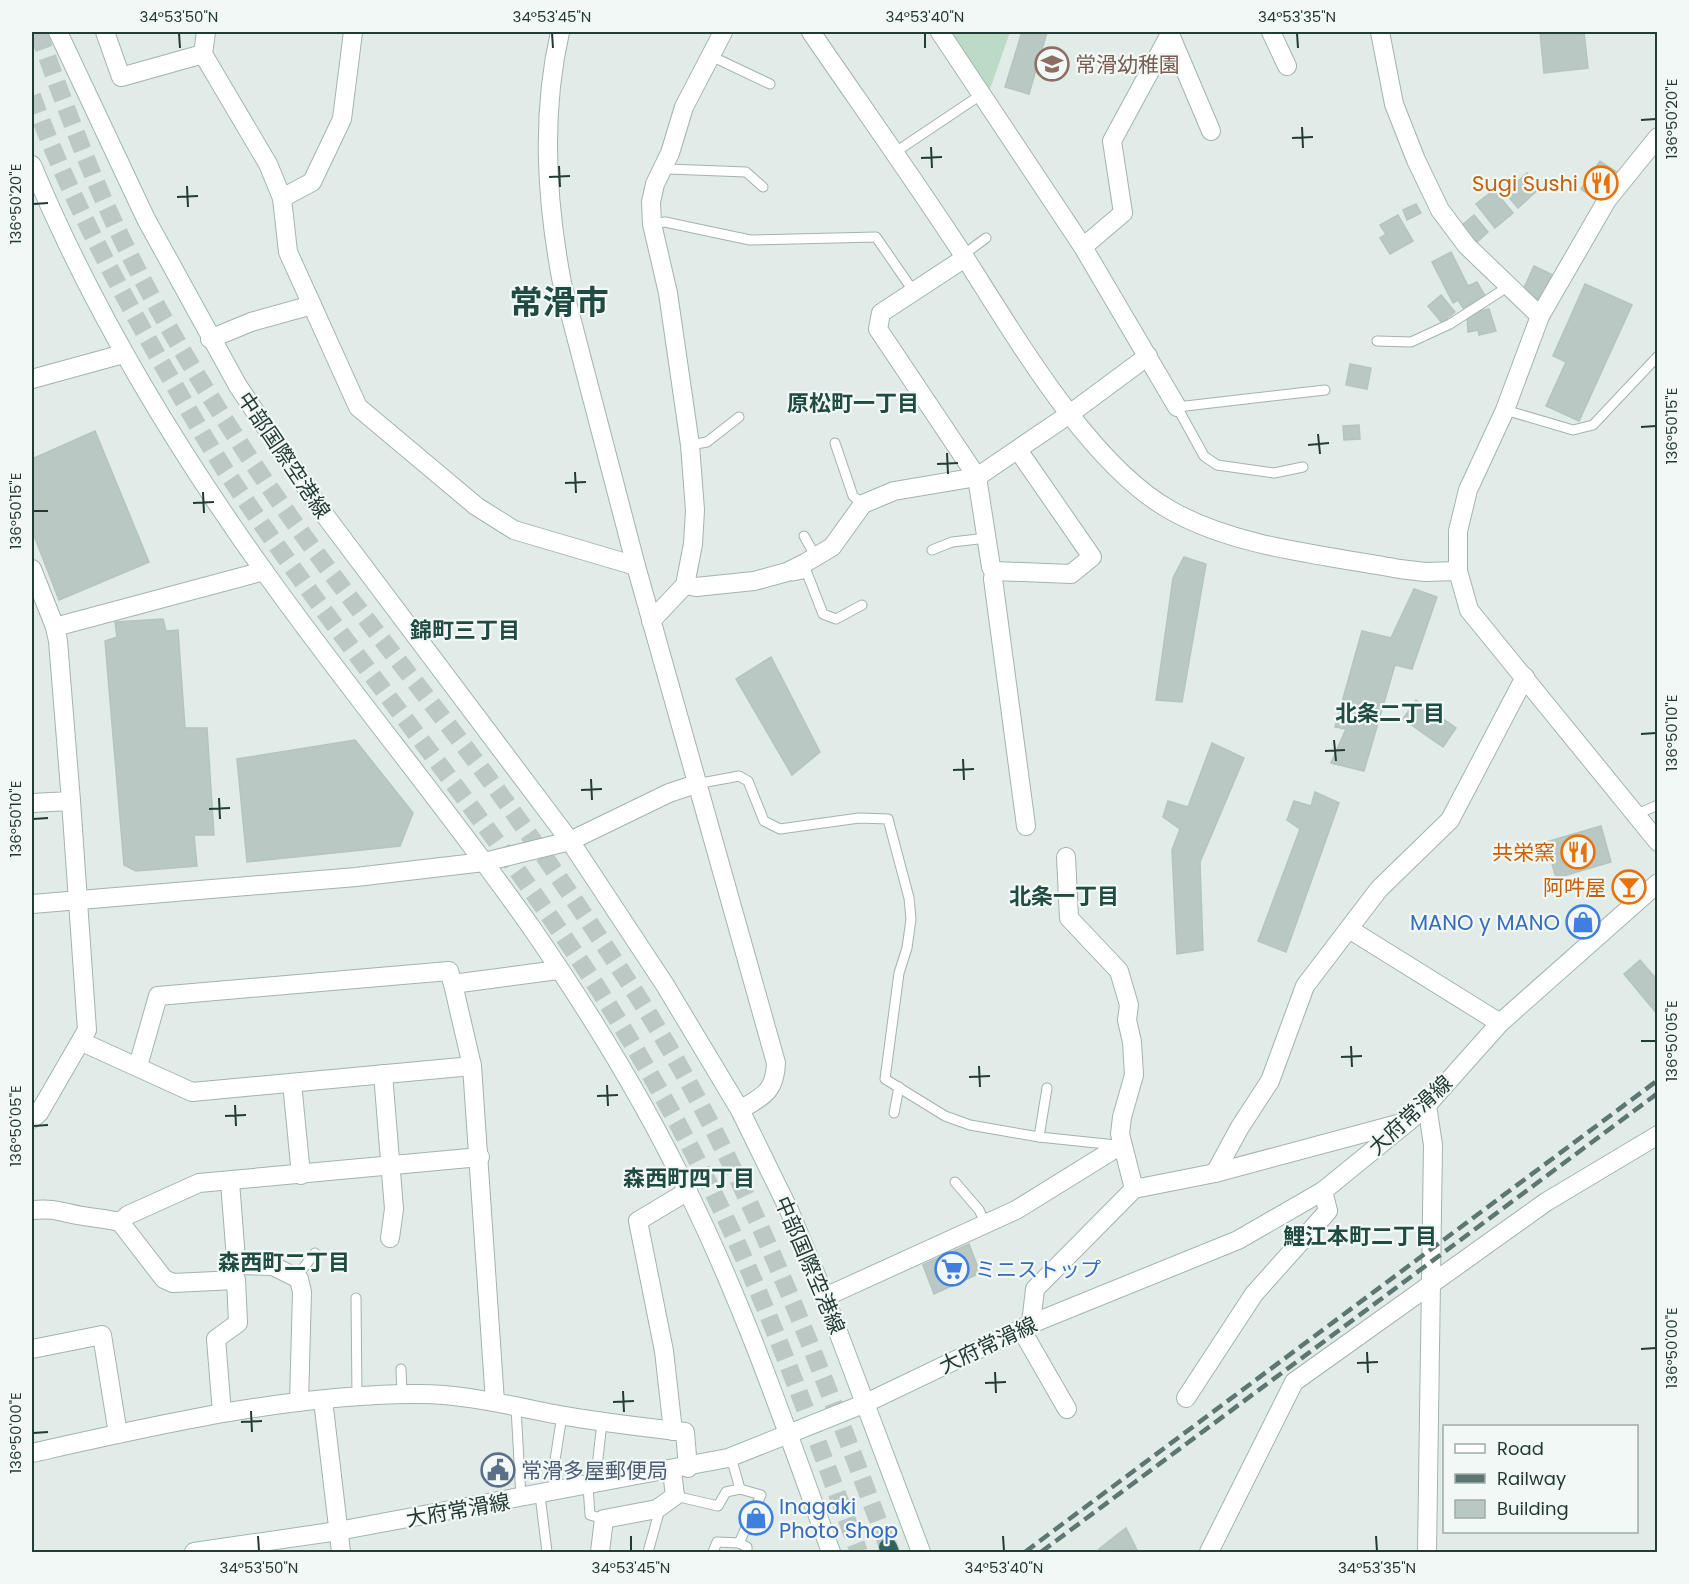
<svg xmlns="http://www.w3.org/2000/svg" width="1689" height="1584" viewBox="0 0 1689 1584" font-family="Poppins,'Noto Sans JP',sans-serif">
  <rect width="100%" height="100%" fill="#e1ebe7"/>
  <!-- green -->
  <polygon fill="#bbdbc6" points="950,32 1010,32 990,89"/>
  <!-- building -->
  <g fill="#bac8c3" stroke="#b4c4be" stroke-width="1.5">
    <polygon points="1022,32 1047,32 1029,94 1005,87"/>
    <polygon points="1540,32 1584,32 1588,68 1544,73"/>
    <polygon points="1600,161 1618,173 1598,201 1581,189"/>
    <polygon points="1527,173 1540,188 1518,208 1505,193"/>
    <polygon points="1494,190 1513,213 1495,228 1476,204"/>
    <polygon points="1416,204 1421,213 1407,220 1403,210"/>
    <polygon points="1398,215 1413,241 1390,254 1380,238 1386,234 1380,225"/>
    <polygon points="1474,215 1488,232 1476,243 1461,226"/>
    <polygon points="1451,252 1468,286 1477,282 1485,296 1463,308 1458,300 1453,303 1432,262"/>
    <polygon points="1534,266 1555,276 1543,302 1522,292"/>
    <polygon points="1585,284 1632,305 1579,421 1546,406 1566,362 1553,356"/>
    <polygon points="1441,295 1455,312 1442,323 1428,306"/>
    <polygon points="1489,309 1496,331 1479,335 1478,330 1468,332 1467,314"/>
    <polygon points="1350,364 1371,368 1367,389 1346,385"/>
    <polygon points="1359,425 1360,439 1344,440 1343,426"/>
    <polygon points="95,431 149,562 59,600 32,530 32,459"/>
    <polygon points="1184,557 1206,564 1182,702 1156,700 1173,578"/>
    <polygon points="1414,589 1437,597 1412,669 1395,665 1364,771 1331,763 1346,729 1335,727 1362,631 1391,638"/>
    <polygon points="163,619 166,631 178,630 185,728 207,728 214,835 194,835 197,866 136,871 124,865 105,641 117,637 115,622"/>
    <polygon points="771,657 820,752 792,775 736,679"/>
    <polygon points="1416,700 1456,728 1443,747 1403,719"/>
    <polygon points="355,740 413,813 400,846 247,862 237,759"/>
    <polygon points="1212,743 1244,758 1200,862 1203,950 1177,954 1172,850 1180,829 1163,817 1168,801 1188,807"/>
    <polygon points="1315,792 1339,803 1286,952 1258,941 1300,829 1287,820 1294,801 1311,806"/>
    <polygon points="1601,826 1611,862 1556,878 1546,842"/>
    <polygon points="1633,875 1641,885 1624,899 1616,890"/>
    <polygon points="1581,911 1593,926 1585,932 1573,917"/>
    <polygon points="1640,960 1658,981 1658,1015 1624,974"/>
    <polygon points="969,1244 980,1273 934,1294 923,1265"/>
    <polygon points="1126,1528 1138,1552 1100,1552 1099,1549"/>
  </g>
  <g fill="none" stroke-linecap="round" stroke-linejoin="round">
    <!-- motorway-tunnel -->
    <g stroke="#bbc8c4" stroke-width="18" stroke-dasharray="18 9" stroke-linecap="butt">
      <path d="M 38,32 C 59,89 80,147 105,203 C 143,288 192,370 243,448 C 318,563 407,669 489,779 C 539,847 587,918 633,989 C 745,1163 815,1354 888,1547"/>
      <path d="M 32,96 C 66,189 112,276 161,362 C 185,403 208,446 235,485 C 344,647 470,796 578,958 C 628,1033 673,1111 713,1192 C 770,1308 813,1431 859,1552"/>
    </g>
    <defs>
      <g id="service">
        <polyline points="711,56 770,84"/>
        <polyline points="894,153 982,94"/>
        <polyline points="663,167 668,169 746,172 763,187"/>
        <polyline points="652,224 665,222 750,240 876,237 914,292"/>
        <polyline points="963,255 986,238"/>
        <polyline points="1377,341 1411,342 1450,324 1509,286"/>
        <polyline points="1505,410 1573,430 1593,425 1658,356"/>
        <polyline points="835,443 853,496 863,504"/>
        <polyline points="690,445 707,442 739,417"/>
        <polyline points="1303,467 1274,473 1217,465 1204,456 1177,407 1325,390"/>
        <polyline points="804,536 816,557"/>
        <polyline points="932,550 952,542 987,538"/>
        <polyline points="792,576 807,573 823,614 836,619 862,605"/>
        <polyline points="696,784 739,776 748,781 764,821 780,829 859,818 888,819 909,898 911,919 907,948 899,973 885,1079 945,1116 970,1125 1039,1137 1116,1145"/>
        <polyline points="1635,815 1658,805"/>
        <polyline points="894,1113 899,1087"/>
        <polyline points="1039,1137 1047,1088"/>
        <polyline points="955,1182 979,1210 986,1224"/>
        <polyline points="299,1279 300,1272 315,1253"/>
        <polyline points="356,1298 357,1397"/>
        <polyline points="401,1369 402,1395"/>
        <polyline points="516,1407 521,1498"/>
        <polyline points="595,1485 602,1422"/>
        <polyline points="588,1486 590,1515 604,1519"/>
        <polyline points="558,1492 555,1460 562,1415"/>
        <polyline points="540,1495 547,1552"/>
        <polyline points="675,1496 718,1506 726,1492 740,1489"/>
        <polyline points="739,1543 747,1547 747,1552"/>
        <polyline points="648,1552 658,1516 657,1509"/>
        <polyline points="713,1552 717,1542 739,1543 761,1495 740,1489 731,1457"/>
      </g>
      <g id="minor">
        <polyline points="105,32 121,77 203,54"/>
        <polyline points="206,32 203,54 268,164 282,198 288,252 358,407 476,506 514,530 636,566"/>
        <polyline points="940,32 1083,247 1177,407"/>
        <polyline points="1169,32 1211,131"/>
        <polyline points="1271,32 1287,66"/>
        <polyline points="282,198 312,182 342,119 353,32"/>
        <polyline points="1083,247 1123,213 1112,141 1170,34"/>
        <polyline points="965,258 881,313 878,329 977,477 991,567 994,571 1071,574 1092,557 1018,450"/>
        <polyline points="210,339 251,322 312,305"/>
        <polyline points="32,569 55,627 58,641 71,801 32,803"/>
        <polyline points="994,571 993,579 1026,826"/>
        <polyline points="685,585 696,587 754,581 787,572 805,563 832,547 863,504 894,491 977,477 1071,413 1148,356"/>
        <polyline points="651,621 685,585 693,544 695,510 690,445 668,293 652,224 651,202 655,184 670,153 684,107 723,32"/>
        <polyline points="55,627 264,571"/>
        <polyline points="1066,857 1069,918 1119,971 1129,1005 1127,1020 1132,1042 1134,1075 1122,1117 1120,1134 1134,1189"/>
        <polyline points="1349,929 1500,1023"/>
        <polyline points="82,1042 192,1092 472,1066"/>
        <polyline points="138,1066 158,996 449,971 453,984"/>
        <polyline points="383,1074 394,1209 390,1238"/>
        <polyline points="292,1083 301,1175"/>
        <polyline points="1427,1105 1433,1145 1427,1552"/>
        <polyline points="32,1119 39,1113 87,1030 71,801"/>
        <polyline points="1215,1173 1240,1127 1270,1081 1305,986 1379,889 1450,820 1525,677"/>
        <polyline points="230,1182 236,1259"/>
        <path d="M 32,1210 C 56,1208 60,1212 83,1216 C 95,1218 107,1219 120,1222 L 128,1215 L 199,1183 L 480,1157"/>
        <polyline points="120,1222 164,1279 173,1283 236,1280 238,1323 216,1339 222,1413"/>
        <polyline points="240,1265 273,1266 299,1279 302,1292 299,1402"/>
        <polyline points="825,1297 1016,1210 1121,1145"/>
        <polyline points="1031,1324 1035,1289 1134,1189 1215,1173 1409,1121"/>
        <polyline points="1021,1329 1067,1409"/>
        <polyline points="32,1349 102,1335 118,1434"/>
        <polyline points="1186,1398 1254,1294 1328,1211 1323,1191"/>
        <polyline points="323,1400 341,1552"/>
        <polyline points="495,1402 472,1066 453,984 558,970"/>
        <polyline points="673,1431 664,1351 638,1221 688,1191"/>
        <path d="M 32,1453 C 157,1425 285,1395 414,1394 C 460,1393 508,1405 554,1414 C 597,1422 641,1427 685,1432 L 688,1468"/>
        <polyline points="600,1552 604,1519 657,1509 675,1496 672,1471"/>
        <polyline points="1209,1552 1294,1382 1546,1202 1658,1135"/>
      </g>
      <g id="tertiary">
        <path d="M 560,32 C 541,115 546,199 562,283 L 636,566 L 776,1063 C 775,1092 763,1096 740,1110"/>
        <path d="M 811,32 C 861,105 913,178 962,253 C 1013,332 1089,466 1172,511 C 1238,548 1326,555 1400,569 L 1425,572 L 1458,571"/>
        <polyline points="1380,32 1394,104 1416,160 1440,210 1467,246 1540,316"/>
        <polyline points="1658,137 1607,200 1540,316 1505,410 1468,490 1458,531 1458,571 1469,610 1658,842"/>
        <polyline points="32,379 123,354"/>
        <polyline points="570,841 669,793 696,784"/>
        <polyline points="32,904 356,877 484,862"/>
      </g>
      <g id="secondary">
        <polyline points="58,32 146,219 238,386 324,514 570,841 665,985 740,1110 789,1210 825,1297 921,1552"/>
        <path d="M 32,165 C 92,309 173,444 264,571 C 350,692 446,806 531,927 C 589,1011 644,1100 688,1192 C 745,1308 787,1431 831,1552"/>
        <polyline points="484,862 570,841"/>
        <polyline points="194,1552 338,1531 728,1458 866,1403 1031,1324 1238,1240 1323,1191 1409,1121 1427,1105 1500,1023 1658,883"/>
      </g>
      <polyline id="motorway" points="888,1547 890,1552"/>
    </defs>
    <!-- service casing -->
    <use href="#service" stroke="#a4b3ae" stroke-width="11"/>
    <!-- minor casing -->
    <use href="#minor" stroke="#a4b3ae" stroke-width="20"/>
    <!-- tertiary casing -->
    <use href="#tertiary" stroke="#a4b3ae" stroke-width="20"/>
    <!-- secondary casing -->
    <use href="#secondary" stroke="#a1b6b0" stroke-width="20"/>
    <!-- motorway casing -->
    <use href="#motorway" stroke="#c1c8c7" stroke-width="20"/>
    <!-- service -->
    <use href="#service" stroke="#fff" stroke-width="9"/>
    <!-- minor -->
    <use href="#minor" stroke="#fff" stroke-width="18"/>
    <!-- tertiary -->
    <use href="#tertiary" stroke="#fff" stroke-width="18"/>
    <!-- secondary -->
    <use href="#secondary" stroke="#fff" stroke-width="18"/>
    <!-- motorway -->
    <use href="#motorway" stroke="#30655d" stroke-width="18"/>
    <!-- rail -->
    <g stroke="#5d7671" stroke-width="4.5" stroke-dasharray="12 6" stroke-linecap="butt">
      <polyline points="1025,1552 1658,1080"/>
      <polyline points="1041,1552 1658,1093"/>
    </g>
  </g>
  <!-- ticks -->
  <path fill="none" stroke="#233b36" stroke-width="2" d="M 179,33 L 180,48M 552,33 L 553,48M 925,33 L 925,48M 1297,33 L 1298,48M 1641,120 L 1656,119M 1302,127 L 1303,148M 1292,138 L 1313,137M 931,147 L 932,168M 921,158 L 942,157M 559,166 L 560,187M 549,177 L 570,176M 187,186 L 188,207M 177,197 L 198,196M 33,204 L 48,203M 1641,427 L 1656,426M 1318,434 L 1320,454M 1308,445 L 1329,443M 947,453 L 948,474M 937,464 L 958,463M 575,472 L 576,493M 565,483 L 586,482M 203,492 L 204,513M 193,503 L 214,502M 33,511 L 48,511M 1641,734 L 1656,733M 1334,740 L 1336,761M 1325,751 L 1345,750M 963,759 L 964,780M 953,770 L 974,769M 591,779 L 592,800M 581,790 L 602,789M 219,798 L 220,819M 209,809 L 230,808M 33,819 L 48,818M 1641,1041 L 1656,1041M 1351,1046 L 1352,1067M 1341,1057 L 1362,1056M 979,1066 L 980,1087M 969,1077 L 990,1076M 607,1085 L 608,1106M 597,1096 L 618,1095M 235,1105 L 236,1126M 225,1116 L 246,1115M 33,1126 L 48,1125M 1641,1349 L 1656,1348M 1367,1352 L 1368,1373M 1357,1363 L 1378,1362M 995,1372 L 996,1393M 985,1383 L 1006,1382M 623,1391 L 624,1412M 613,1402 L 634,1401M 251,1411 L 252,1432M 241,1422 L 262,1421M 33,1433 L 48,1432M 258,1536 L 259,1551M 631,1536 L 631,1551M 1003,1536 L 1004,1551M 1376,1536 L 1377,1551"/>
  <!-- icons -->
  <defs>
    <symbol id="school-ring" viewBox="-11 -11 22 22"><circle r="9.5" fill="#f2f8f5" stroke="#8d6e63" stroke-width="1.5"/><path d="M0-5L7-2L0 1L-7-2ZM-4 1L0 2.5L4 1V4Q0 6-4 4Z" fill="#8d6e63"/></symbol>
    <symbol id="restaurant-ring" viewBox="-11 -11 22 22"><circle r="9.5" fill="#f2f8f5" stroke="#e8710a" stroke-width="1.5"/><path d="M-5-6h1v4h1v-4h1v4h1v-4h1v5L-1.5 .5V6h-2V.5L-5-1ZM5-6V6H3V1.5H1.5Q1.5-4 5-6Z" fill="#e8710a"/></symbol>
    <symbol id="bar-ring" viewBox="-11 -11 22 22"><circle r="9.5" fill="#f2f8f5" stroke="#e8710a" stroke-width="1.5"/><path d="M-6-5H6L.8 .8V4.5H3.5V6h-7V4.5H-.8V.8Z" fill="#e8710a"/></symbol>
    <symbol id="shop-ring" viewBox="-11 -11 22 22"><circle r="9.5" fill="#f2f8f5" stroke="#3f7fe0" stroke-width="1.5"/><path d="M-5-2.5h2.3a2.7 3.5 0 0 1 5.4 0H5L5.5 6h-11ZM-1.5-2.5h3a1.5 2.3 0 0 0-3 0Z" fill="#3f7fe0"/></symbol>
    <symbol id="supermarket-ring" viewBox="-11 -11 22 22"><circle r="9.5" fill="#f2f8f5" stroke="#3f7fe0" stroke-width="1.5"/><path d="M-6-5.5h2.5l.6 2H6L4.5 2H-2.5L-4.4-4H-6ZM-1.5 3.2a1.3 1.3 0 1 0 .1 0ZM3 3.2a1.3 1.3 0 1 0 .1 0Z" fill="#3f7fe0"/></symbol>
    <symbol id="civic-ring" viewBox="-11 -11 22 22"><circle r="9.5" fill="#f2f8f5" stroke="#5c6f8a" stroke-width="1.5"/><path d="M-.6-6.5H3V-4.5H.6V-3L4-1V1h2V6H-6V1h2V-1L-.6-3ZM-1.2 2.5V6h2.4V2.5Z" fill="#5c6f8a"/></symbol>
  </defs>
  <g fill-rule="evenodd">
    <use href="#school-ring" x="1033" y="45" width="38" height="38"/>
    <use href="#restaurant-ring" x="1582" y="164" width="38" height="38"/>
    <use href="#restaurant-ring" x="1559" y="833" width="38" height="38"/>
    <use href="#bar-ring" x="1610" y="868" width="38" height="38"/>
    <use href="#shop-ring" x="1564" y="903" width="38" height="38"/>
    <use href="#supermarket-ring" x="933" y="1250" width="38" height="38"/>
    <use href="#civic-ring" x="479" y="1451" width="38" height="38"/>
    <use href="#shop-ring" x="737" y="1499" width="38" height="38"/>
  </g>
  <g text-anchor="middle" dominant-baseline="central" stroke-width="4.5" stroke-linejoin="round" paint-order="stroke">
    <!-- education labels -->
    <g font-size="21" fill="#785e54" stroke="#f2f8f5" text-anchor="start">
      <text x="1075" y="64">常滑幼稚園</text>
    </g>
    <!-- food labels -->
    <g font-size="21" fill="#c56008" stroke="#f2f8f5" text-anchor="end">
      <text x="1578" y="183">Sugi Sushi</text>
      <text x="1555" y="852">共栄窯</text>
      <text x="1606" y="887">阿吽屋</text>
    </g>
    <!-- street labels -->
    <g font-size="21" fill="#233b36" stroke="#f2f8f5">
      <text transform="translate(284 455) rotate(56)">中部国際空港線</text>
      <text transform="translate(1410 1115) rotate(-43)">大府常滑線</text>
      <text transform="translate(810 1265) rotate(67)">中部国際空港線</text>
      <text transform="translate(988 1345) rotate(-25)">大府常滑線</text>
      <text transform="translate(458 1510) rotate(-10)">大府常滑線</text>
    </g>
    <!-- shop labels -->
    <g font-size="21" fill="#366cbe" stroke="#f2f8f5" text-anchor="start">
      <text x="1560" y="922" text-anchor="end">MANO y MANO</text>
      <text x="975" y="1269">ミニストップ</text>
      <text x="779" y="1506">Inagaki<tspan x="779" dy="24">Photo Shop</tspan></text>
    </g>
    <!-- service labels -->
    <g font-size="21" fill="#4e5e75" stroke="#f2f8f5" text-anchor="start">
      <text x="521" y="1470">常滑多屋郵便局</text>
    </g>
    <!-- neighbourhood labels -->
    <g font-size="22" font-weight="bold" fill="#204b43" stroke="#f2f8f5">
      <text x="853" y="403">原松町一丁目</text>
      <text x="465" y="630">錦町三丁目</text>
      <text x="1390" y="713">北条二丁目</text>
      <text x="1064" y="896">北条一丁目</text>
      <text x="689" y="1178">森西町四丁目</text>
      <text x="1360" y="1236">鯉江本町二丁目</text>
      <text x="284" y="1262">森西町二丁目</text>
    </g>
    <!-- town labels -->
    <g font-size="33" font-weight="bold" fill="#204b43" stroke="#f2f8f5">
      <text x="559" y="302">常滑市</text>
    </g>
  </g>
  <!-- border -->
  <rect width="1689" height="1584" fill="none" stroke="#f2f8f5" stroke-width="66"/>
  <!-- legend -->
  <rect x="1443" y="1425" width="195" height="108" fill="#f2f8f5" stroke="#9faca9" stroke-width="1.5"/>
  <rect x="1455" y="1444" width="30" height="9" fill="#ffffff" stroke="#9faca9" stroke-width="1.5"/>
  <text x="1497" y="1455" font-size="18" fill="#233b36">Road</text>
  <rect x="1455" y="1474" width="30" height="9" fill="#5d7671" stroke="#9faca9" stroke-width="1.5"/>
  <text x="1497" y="1485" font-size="18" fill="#233b36">Railway</text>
  <rect x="1455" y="1500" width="30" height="18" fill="#bac8c3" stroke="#9faca9" stroke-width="1.5"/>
  <text x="1497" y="1515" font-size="18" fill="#233b36">Building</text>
  <rect x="33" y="33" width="1623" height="1518" fill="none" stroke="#233b36" stroke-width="2"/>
  <g font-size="15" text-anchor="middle" fill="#233b36">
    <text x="179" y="22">34°53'50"N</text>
    <text x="552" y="22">34°53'45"N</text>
    <text x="925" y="22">34°53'40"N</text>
    <text x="1297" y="22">34°53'35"N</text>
    <text transform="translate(1672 119) rotate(-90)" y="5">136°50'20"E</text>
    <text transform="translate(16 204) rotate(-90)" y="5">136°50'20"E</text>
    <text transform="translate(1672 426) rotate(-90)" y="5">136°50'15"E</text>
    <text transform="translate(16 511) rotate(-90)" y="5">136°50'15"E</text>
    <text transform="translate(1672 733) rotate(-90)" y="5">136°50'10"E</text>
    <text transform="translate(16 819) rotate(-90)" y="5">136°50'10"E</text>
    <text transform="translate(1672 1041) rotate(-90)" y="5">136°50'05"E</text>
    <text transform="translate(16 1126) rotate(-90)" y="5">136°50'05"E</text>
    <text transform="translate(1672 1348) rotate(-90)" y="5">136°50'00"E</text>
    <text transform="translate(16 1433) rotate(-90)" y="5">136°50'00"E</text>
    <text x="259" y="1573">34°53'50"N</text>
    <text x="631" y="1573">34°53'45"N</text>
    <text x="1004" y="1573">34°53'40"N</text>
    <text x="1377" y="1573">34°53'35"N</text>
  </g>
</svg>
